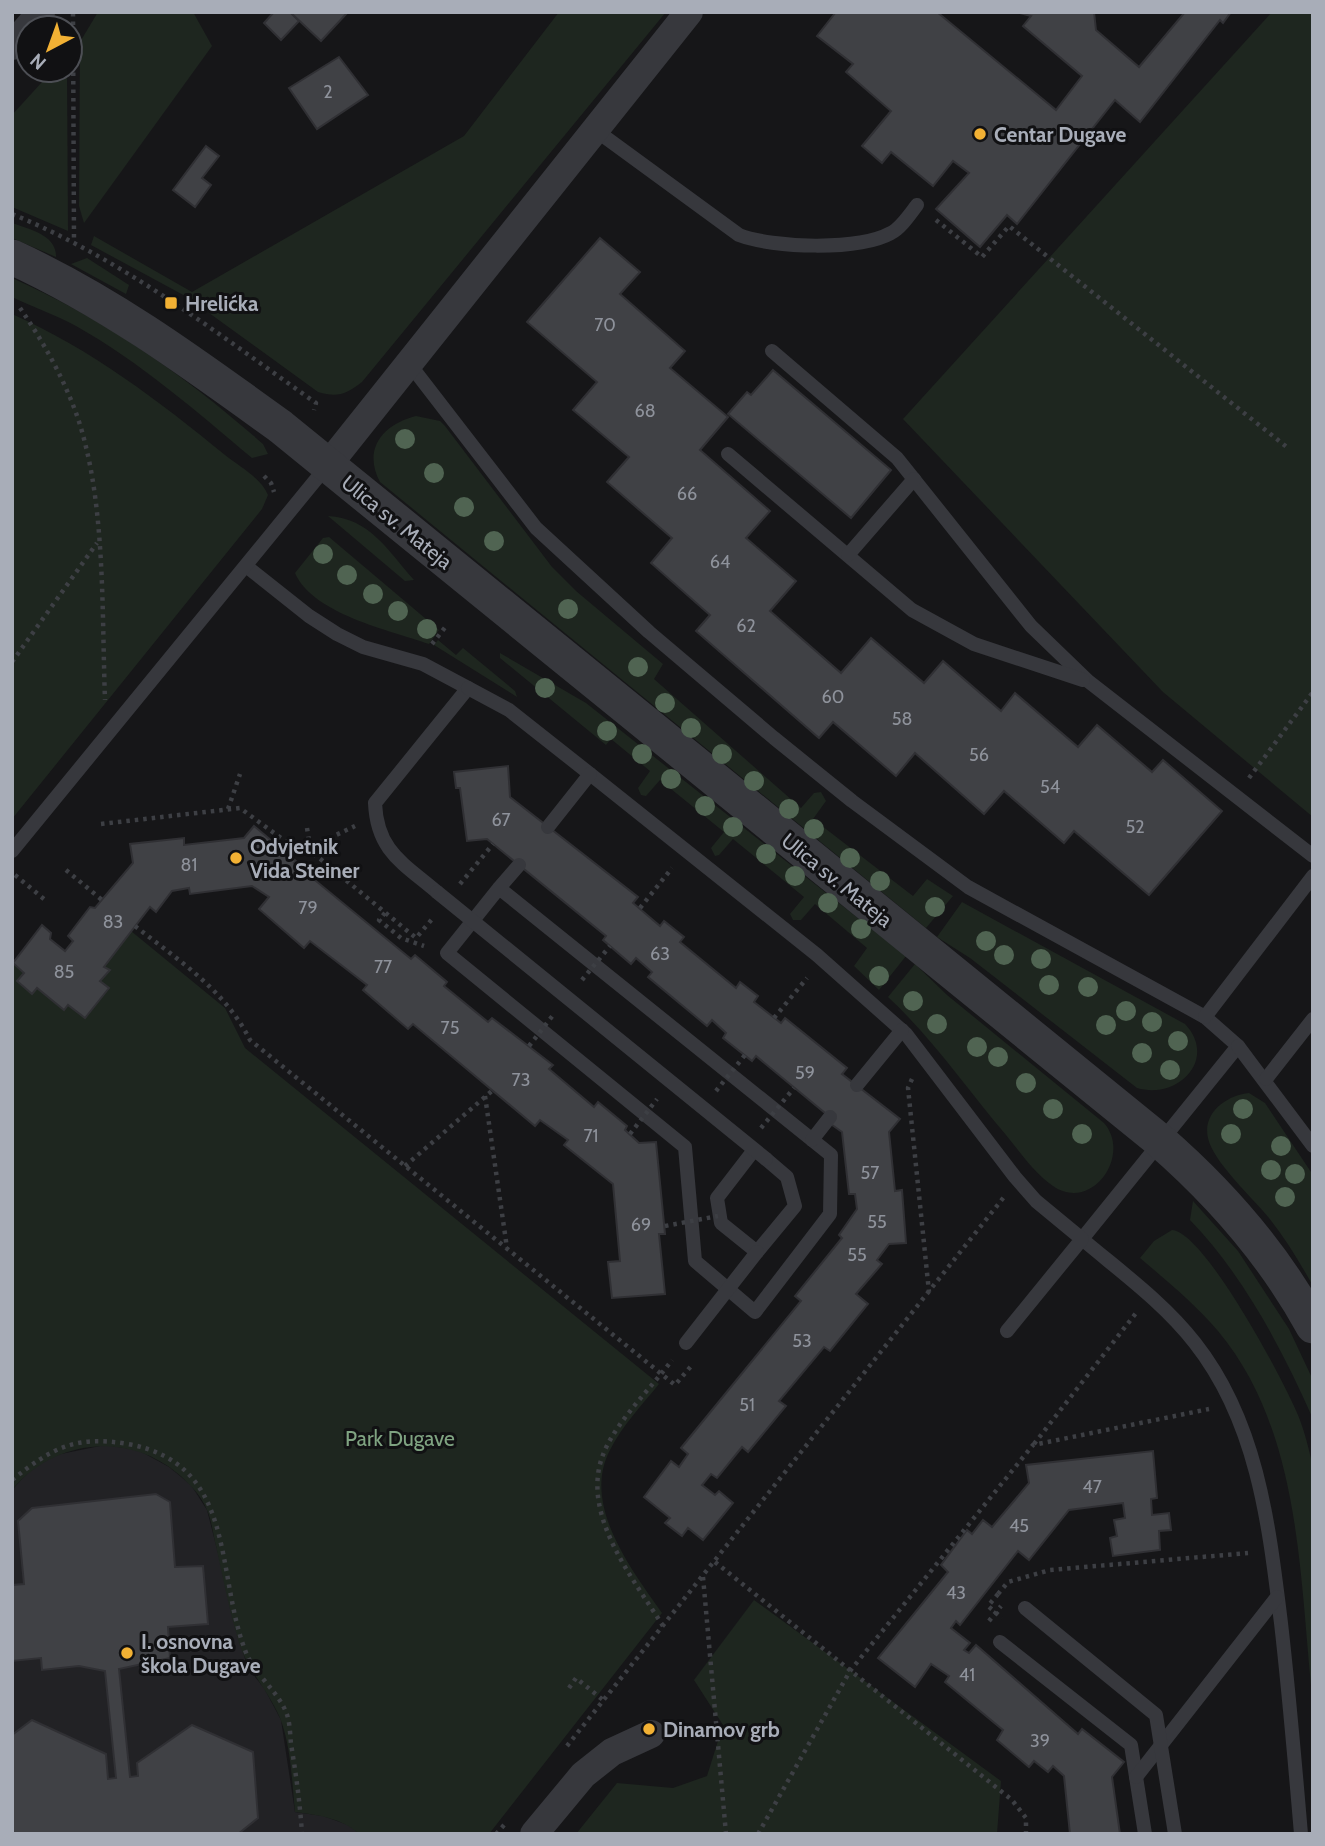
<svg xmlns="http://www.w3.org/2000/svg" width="1325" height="1846" viewBox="0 0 1325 1846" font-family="Cabin,sans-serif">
  <rect width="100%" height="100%" fill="#161618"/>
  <!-- built -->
  <polygon fill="#222225" points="105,1445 138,1450 169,1467 191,1485 207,1510 247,1667 264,1688 281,1720 295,1812 323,1816 351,1826 359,1834 12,1834 12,1490 30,1470 56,1455"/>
  <!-- green -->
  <g fill="#1e261f">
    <polygon points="98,12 193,12 212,46 84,223 79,206 80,42"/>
    <path d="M 559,12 L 666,12 L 362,382 C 346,394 338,398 318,392 L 187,297 L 91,245 L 94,236 L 192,292 L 464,136 Z"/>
    <polygon points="1272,12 1313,12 1313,817 1163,692 903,419"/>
    <polygon points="53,70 67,70 68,231 12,207 12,115"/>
    <path d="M 12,223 C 29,229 57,235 56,257 L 12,238 Z"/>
    <polygon points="87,258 129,285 126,294 71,264"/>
    <path d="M 12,278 C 105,319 187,377 263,444 L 268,454 L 252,458 C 196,411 140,362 76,326 C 56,315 33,307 12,297 Z"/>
    <path d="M 12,314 C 91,349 159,401 225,455 C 239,466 261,478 268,495 L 262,509 L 12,819 Z"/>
    <path d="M 416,416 L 440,421 L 445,426 L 552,567 L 576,591 L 663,664 L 654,679 L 801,808 L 814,793 L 821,792 L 826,801 L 813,819 L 913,896 L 927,879 L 953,896 L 926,928 L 380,482 C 362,448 384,424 416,416 Z"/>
    <path d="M 328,516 C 370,518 388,551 414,580 L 405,581 Z"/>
    <path d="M 329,537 L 439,630 L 429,644 C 389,630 313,614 295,573 L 323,538 Z"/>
    <polygon points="438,640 456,655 463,648 515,691 517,697 434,645"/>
    <polygon points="500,653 586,703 906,956 879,990 854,966 867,948 815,904 801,920 793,920 790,914 804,897 733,839 719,855 715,856 711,848 724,832 660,780 646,796 641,795 638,788 650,771 611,739 606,745 500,658"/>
    <path d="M 962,902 L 1185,1024 C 1218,1059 1178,1100 1137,1088 L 970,958 L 937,937 Z"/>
    <path d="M 131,931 L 225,1008 L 245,1048 L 659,1384 C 642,1405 622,1426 610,1450 C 581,1505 632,1570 662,1613 L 489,1834 L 359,1834 C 342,1818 318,1815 295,1812 C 292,1782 291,1746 280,1718 C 268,1689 246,1669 238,1639 C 229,1609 223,1577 216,1546 C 213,1535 212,1521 207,1510 C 201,1495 189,1483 177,1473 C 126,1431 54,1440 12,1490 L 12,963 L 24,973 L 18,981 L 37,988 L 63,1010 L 68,1005 L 85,1018 L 109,989 L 100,981 L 110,970 L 104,967 Z"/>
    <path d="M 915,964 L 947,995 L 1104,1123 C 1132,1155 1092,1213 1053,1186 C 1034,1173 1020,1152 1006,1135 C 967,1089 933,1039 888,997 Z"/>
    <path d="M 1249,1093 L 1265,1103 L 1313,1175 L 1313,1286 C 1300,1263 1286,1239 1269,1218 C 1253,1198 1213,1162 1208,1138 C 1202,1112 1228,1095 1249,1093 Z"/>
    <path d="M 1193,1201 L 1238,1251 L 1289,1329 L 1313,1380 L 1313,1419 C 1282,1349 1244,1276 1190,1220 Z"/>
    <path d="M 1172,1230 C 1205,1232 1285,1383 1298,1415 C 1305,1432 1309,1450 1313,1467 L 1313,1704 C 1299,1580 1303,1433 1218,1331 C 1195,1304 1167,1281 1140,1258 L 1154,1241 Z"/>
    <polygon points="754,1600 1001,1781 997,1834 576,1834 617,1783 673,1788 707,1776 723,1725 694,1680"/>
  </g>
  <!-- building -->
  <g fill="#404145" stroke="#303034" stroke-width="2">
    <polygon points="274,12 290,12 299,21 281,40 264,23"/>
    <polygon points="290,12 348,12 321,41"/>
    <polygon points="836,12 937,12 1056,110 1082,76 1023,26 1031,16 1016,12 1094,12 1096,30 1139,67 1185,12 1231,12 1223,23 1220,20 1140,122 1115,100 1017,224 1007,215 980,247 936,209 969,173 953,161 933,186 891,152 882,163 862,146 891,111 846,72 853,64 817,36"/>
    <polygon points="339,57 368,95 317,129 289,88"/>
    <polygon points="206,146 219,156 202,178 211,185 195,207 173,190"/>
    <polygon points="600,238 640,272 620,294 685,351 670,368 728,417 700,450 770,511 746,538 796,581 770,611 841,673 871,638 924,683 943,661 1001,711 1015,693 1078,747 1097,725 1152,772 1163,760 1222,811 1149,895 1074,831 1064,843 1004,791 984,814 915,753 896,776 833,722 819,738 696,631 710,615 651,563 672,538 607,482 629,457 573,410 597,382 527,322"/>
    <polygon points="773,370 891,470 851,518 728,414 747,392 751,395"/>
    <polygon points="508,766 510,797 638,897 633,903 660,926 664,921 684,937 680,942 736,988 740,982 758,996 754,1002 781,1023 785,1018 847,1068 842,1074 900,1119 889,1132 895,1191 902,1190 906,1243 889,1244 877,1260 882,1264 856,1294 868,1304 830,1351 824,1347 779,1401 786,1406 748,1452 742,1447 717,1478 711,1474 702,1485 715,1495 719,1491 733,1503 703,1540 688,1528 682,1536 665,1523 670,1518 644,1497 671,1461 679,1467 688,1454 681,1448 801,1301 795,1296 842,1238 839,1235 857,1209 855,1194 849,1194 842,1132 828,1122 831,1118 756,1056 752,1061 723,1038 726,1033 712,1020 707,1026 648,977 652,972 636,958 631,964 603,940 606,936 487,839 467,841 460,788 456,788 454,772"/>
    <polygon points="254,826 296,861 294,863 411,959 415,955 447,982 444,986 488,1022 492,1018 553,1065 549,1069 594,1107 598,1102 627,1126 625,1130 639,1143 656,1142 665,1234 659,1234 665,1294 612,1298 608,1262 620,1261 613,1184 564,1145 568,1140 540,1120 535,1126 413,1024 408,1029 363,990 367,985 310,941 304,948 259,909 269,897 252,886 190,894 189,888 172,891 156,912 150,907 104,967 110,970 100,981 109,988 85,1018 68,1005 64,1010 37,988 32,994 17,981 24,973 13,963 42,925 51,933 50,939 65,951 73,941 68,936 90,907 95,908 133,863 130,844 184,838 184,845 244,838"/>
    <polygon points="1153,1451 1157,1498 1151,1499 1152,1515 1169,1513 1171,1530 1159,1531 1160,1550 1113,1556 1110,1538 1117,1536 1114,1520 1125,1518 1123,1503 1069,1510 1029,1560 1018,1551 960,1625 956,1621 951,1628 970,1643 964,1650 969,1653 976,1645 1078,1734 1082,1729 1124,1762 1112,1777 1120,1834 1070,1834 1064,1776 1053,1766 1048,1772 1034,1761 1029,1767 997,1740 1003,1730 945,1682 949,1676 931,1664 915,1687 878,1658 948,1572 941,1565 967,1530 972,1534 983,1520 992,1527 1029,1483 1026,1465"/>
    <polygon points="156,1494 170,1502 175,1567 203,1566 208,1624 168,1627 170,1658 119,1669 130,1777 138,1776 137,1763 192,1725 253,1752 258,1818 238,1834 12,1834 12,1735 32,1720 106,1754 108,1779 116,1778 105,1671 79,1666 42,1670 41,1658 12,1661 12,1585 24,1584 18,1521 32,1508"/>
  </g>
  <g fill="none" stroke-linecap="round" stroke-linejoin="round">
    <!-- path -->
    <g stroke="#3d3f44" stroke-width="4.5" stroke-dasharray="3.5 5" stroke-linecap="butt">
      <polyline points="73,13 74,242"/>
      <path d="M 12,214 C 124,260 218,334 316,403 L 314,410"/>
      <polyline points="936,220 982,257 1009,226 1288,448"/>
      <path d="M 20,308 C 47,347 74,396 85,443 C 105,521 102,620 105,700"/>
      <polyline points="264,476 271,483 274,492"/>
      <polyline points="432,644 447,625"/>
      <polyline points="12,662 97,543"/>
      <polyline points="1249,778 1313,692"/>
      <polyline points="228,809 240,774"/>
      <polyline points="101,824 240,808 300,852 355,826"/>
      <polyline points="307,828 310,847"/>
      <polyline points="307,848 416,938 433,918"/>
      <polyline points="66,870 102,900"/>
      <polyline points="15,875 44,899"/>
      <polyline points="460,884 493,844"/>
      <polyline points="640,908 672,868"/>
      <polyline points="385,913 379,920 401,938 424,946"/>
      <path d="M 135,926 C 178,960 225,990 250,1040 L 675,1385 L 692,1365"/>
      <polyline points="774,1018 807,978"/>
      <polyline points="912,1079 908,1088 929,1292"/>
      <polyline points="485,1096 507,1248"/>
      <polyline points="405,1166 493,1090"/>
      <polyline points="1034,1444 1136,1313"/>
      <path d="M 12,1480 C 52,1448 75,1435 128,1444 C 237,1464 215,1571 245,1650 C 253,1673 277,1690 286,1712 C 290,1721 290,1734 291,1744 C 296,1774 300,1803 302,1834"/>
      <polyline points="715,1562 1012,1800 1026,1818 1026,1834"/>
      <polyline points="703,1577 726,1834"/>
      <polyline points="998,1594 1008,1582 1050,1570 1248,1553"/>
      <polyline points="989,1621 1001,1606"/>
      <path d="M 663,1626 C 633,1578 577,1511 605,1450 C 618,1420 652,1387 672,1360"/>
      <polyline points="569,1688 576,1678 603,1700"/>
      <polyline points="567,1746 1004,1197"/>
      <polyline points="496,1834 505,1824"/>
      <polyline points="758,1834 850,1671 1033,1445 1209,1409"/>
    </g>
    <!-- service -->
    <g stroke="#37383d" stroke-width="14">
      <path d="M 594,129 L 739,235 C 773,248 858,251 891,233 C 901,228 910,214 917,205"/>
      <polyline points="772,351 897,458 1031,626 1088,681 1313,856"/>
      <path d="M 408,362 L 536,528 L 649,632 L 774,738 L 852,801 L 968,887 L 1205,1017 L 1238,1046 L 1082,1239 C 1121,1272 1164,1303 1195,1343 C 1258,1423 1269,1526 1281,1623 C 1289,1693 1295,1763 1301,1834"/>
      <polyline points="728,454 912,610 974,644 1083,680"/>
      <polyline points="848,555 914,479"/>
      <path d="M 246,566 L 309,616 L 337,634 L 363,647 L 423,664 L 468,688 L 375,803 C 377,851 403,863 437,892"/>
      <polyline points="468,688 509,710 590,774 817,955 906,1034 1015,1177 1036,1201 1082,1239 1007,1331"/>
      <polyline points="548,827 590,774"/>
      <polyline points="12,851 327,466"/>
      <polyline points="499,888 447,953 685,1147 695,1261 755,1312 830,1214 831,1155 499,888 519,865"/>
      <polyline points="1205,1017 1313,876"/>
      <polyline points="1238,1046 1313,1146"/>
      <polyline points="1266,1079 1313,1019"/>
      <polyline points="857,1085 902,1030"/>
      <polyline points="812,1140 830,1117"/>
      <polyline points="754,1150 717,1198 721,1223 757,1252 795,1206 787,1177 766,1159"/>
      <polyline points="1000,1642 1131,1745 1145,1834"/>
      <polyline points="1136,1777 1277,1597"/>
    </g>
    <!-- minor -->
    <g stroke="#37383d" stroke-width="28">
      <polyline points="12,46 41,12"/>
      <polyline points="328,465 689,12"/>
      <polyline points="534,1834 583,1775 612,1752 651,1734"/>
    </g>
    <!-- tertiary -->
    <path stroke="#37383d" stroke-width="35" d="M 12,257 C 110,302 194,364 281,427 L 1159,1140 C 1220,1193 1274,1255 1313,1326"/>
    <!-- path-bridge -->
    <g stroke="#3d3f44" stroke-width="4.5" stroke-dasharray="3.5 5" stroke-linecap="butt">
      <polyline points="582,980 610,946"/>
      <polyline points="529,1046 554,1014"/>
      <polyline points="716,1091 745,1055"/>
      <polyline points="761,1128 794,1088"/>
      <polyline points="630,1134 657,1099"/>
      <polyline points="665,1226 718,1216"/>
      <polyline points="998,1594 988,1606 1002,1618"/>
    </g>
    <!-- service-bridge -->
    <g stroke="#37383d" stroke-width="14">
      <polyline points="437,892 766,1159"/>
      <polyline points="686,1343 757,1252"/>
      <polyline points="1025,1608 1156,1715 1175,1834"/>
    </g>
  </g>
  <!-- trees -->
  <g fill="#506452">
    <circle cx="405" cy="439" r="10"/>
    <circle cx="434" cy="473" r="10"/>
    <circle cx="464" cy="507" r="10"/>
    <circle cx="494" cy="541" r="10"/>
    <circle cx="323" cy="554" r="10"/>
    <circle cx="347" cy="575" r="10"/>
    <circle cx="373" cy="594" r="10"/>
    <circle cx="568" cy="609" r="10"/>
    <circle cx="398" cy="611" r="10"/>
    <circle cx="427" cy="629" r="10"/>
    <circle cx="638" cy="667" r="10"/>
    <circle cx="545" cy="688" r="10"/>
    <circle cx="665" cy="703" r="10"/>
    <circle cx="691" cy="728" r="10"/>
    <circle cx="607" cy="731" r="10"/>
    <circle cx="642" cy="754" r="10"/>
    <circle cx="722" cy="754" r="10"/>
    <circle cx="671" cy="779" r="10"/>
    <circle cx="754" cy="781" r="10"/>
    <circle cx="705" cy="806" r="10"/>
    <circle cx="789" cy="809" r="10"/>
    <circle cx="733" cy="827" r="10"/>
    <circle cx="814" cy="829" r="10"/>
    <circle cx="766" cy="854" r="10"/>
    <circle cx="850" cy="858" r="10"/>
    <circle cx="795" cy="876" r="10"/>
    <circle cx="880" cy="881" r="10"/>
    <circle cx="828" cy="903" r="10"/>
    <circle cx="935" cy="907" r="10"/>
    <circle cx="861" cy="929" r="10"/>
    <circle cx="986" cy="941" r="10"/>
    <circle cx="1004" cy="955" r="10"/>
    <circle cx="1041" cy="959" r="10"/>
    <circle cx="879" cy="976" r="10"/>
    <circle cx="1049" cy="985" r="10"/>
    <circle cx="1088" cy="987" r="10"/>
    <circle cx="913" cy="1001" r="10"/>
    <circle cx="1126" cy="1011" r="10"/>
    <circle cx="1152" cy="1022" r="10"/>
    <circle cx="937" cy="1024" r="10"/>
    <circle cx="1106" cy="1025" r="10"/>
    <circle cx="1178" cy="1041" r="10"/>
    <circle cx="977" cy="1047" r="10"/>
    <circle cx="1142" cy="1053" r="10"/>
    <circle cx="998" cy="1057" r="10"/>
    <circle cx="1170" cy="1070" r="10"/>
    <circle cx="1026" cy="1083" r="10"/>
    <circle cx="1053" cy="1109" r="10"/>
    <circle cx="1243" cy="1109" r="10"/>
    <circle cx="1082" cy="1134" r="10"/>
    <circle cx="1231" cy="1134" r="10"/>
    <circle cx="1281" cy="1146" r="10"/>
    <circle cx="1271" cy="1170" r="10"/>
    <circle cx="1295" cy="1174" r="10"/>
    <circle cx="1285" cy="1197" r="10"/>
  </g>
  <!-- markers -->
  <g fill="#f2b134" stroke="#111113" stroke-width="2.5">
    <circle cx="980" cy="134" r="7"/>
    <rect x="164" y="296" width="14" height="14" rx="3.5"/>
    <circle cx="236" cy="858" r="7"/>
    <circle cx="127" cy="1653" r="7"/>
    <circle cx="649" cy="1729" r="7"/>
  </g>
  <g text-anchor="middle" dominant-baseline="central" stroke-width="6" stroke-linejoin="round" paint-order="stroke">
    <!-- number labels -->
    <g font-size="18" fill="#8e929b">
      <text x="328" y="92">2</text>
      <text x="605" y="325">70</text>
      <text x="645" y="411">68</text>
      <text x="687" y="494">66</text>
      <text x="720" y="562">64</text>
      <text x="746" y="626">62</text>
      <text x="833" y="697">60</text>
      <text x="902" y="719">58</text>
      <text x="979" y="755">56</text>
      <text x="1050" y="787">54</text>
      <text x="501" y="820">67</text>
      <text x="1135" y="827">52</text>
      <text x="189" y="865">81</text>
      <text x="308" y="908">79</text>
      <text x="113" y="922">83</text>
      <text x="660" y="954">63</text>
      <text x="383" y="967">77</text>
      <text x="64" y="972">85</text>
      <text x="450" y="1028">75</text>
      <text x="805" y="1073">59</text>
      <text x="521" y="1080">73</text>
      <text x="591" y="1136">71</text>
      <text x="870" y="1173">57</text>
      <text x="877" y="1222">55</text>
      <text x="641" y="1225">69</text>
      <text x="857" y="1255">55</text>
      <text x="802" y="1341">53</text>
      <text x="747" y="1405">51</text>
      <text x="1092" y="1487">47</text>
      <text x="1019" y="1526">45</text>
      <text x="956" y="1593">43</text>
      <text x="967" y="1675">41</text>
      <text x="1040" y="1741">39</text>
    </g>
    <!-- poi labels -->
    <g font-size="21" font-weight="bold" fill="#a8adb8" stroke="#111113" text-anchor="start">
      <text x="994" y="134">Centar Dugave</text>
      <text x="185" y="303">Hrelićka</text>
      <text x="250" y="846">Odvjetnik<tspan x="250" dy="24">Vida Steiner</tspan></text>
      <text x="141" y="1641">I. osnovna<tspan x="141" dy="24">škola Dugave</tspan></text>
      <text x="663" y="1729">Dinamov grb</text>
    </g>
    <!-- street labels -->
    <g font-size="21" fill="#a8adb8" stroke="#111113">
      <text transform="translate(397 522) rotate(39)">Ulica sv. Mateja</text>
      <text transform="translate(837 880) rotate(39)">Ulica sv. Mateja</text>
    </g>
    <!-- park labels -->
    <g font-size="21" fill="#7fa381" stroke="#111113">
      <text x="400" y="1438">Park Dugave</text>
    </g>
  </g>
  <!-- border -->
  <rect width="1325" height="1846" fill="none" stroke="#a8adb8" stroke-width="28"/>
  <!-- north arrow -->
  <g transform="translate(49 49) rotate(221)"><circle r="33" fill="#111113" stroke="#4d4f55" stroke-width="2"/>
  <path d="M0-5L12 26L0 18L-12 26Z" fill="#f2b134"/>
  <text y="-10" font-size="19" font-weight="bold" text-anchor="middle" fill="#a8adb8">N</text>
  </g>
</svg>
